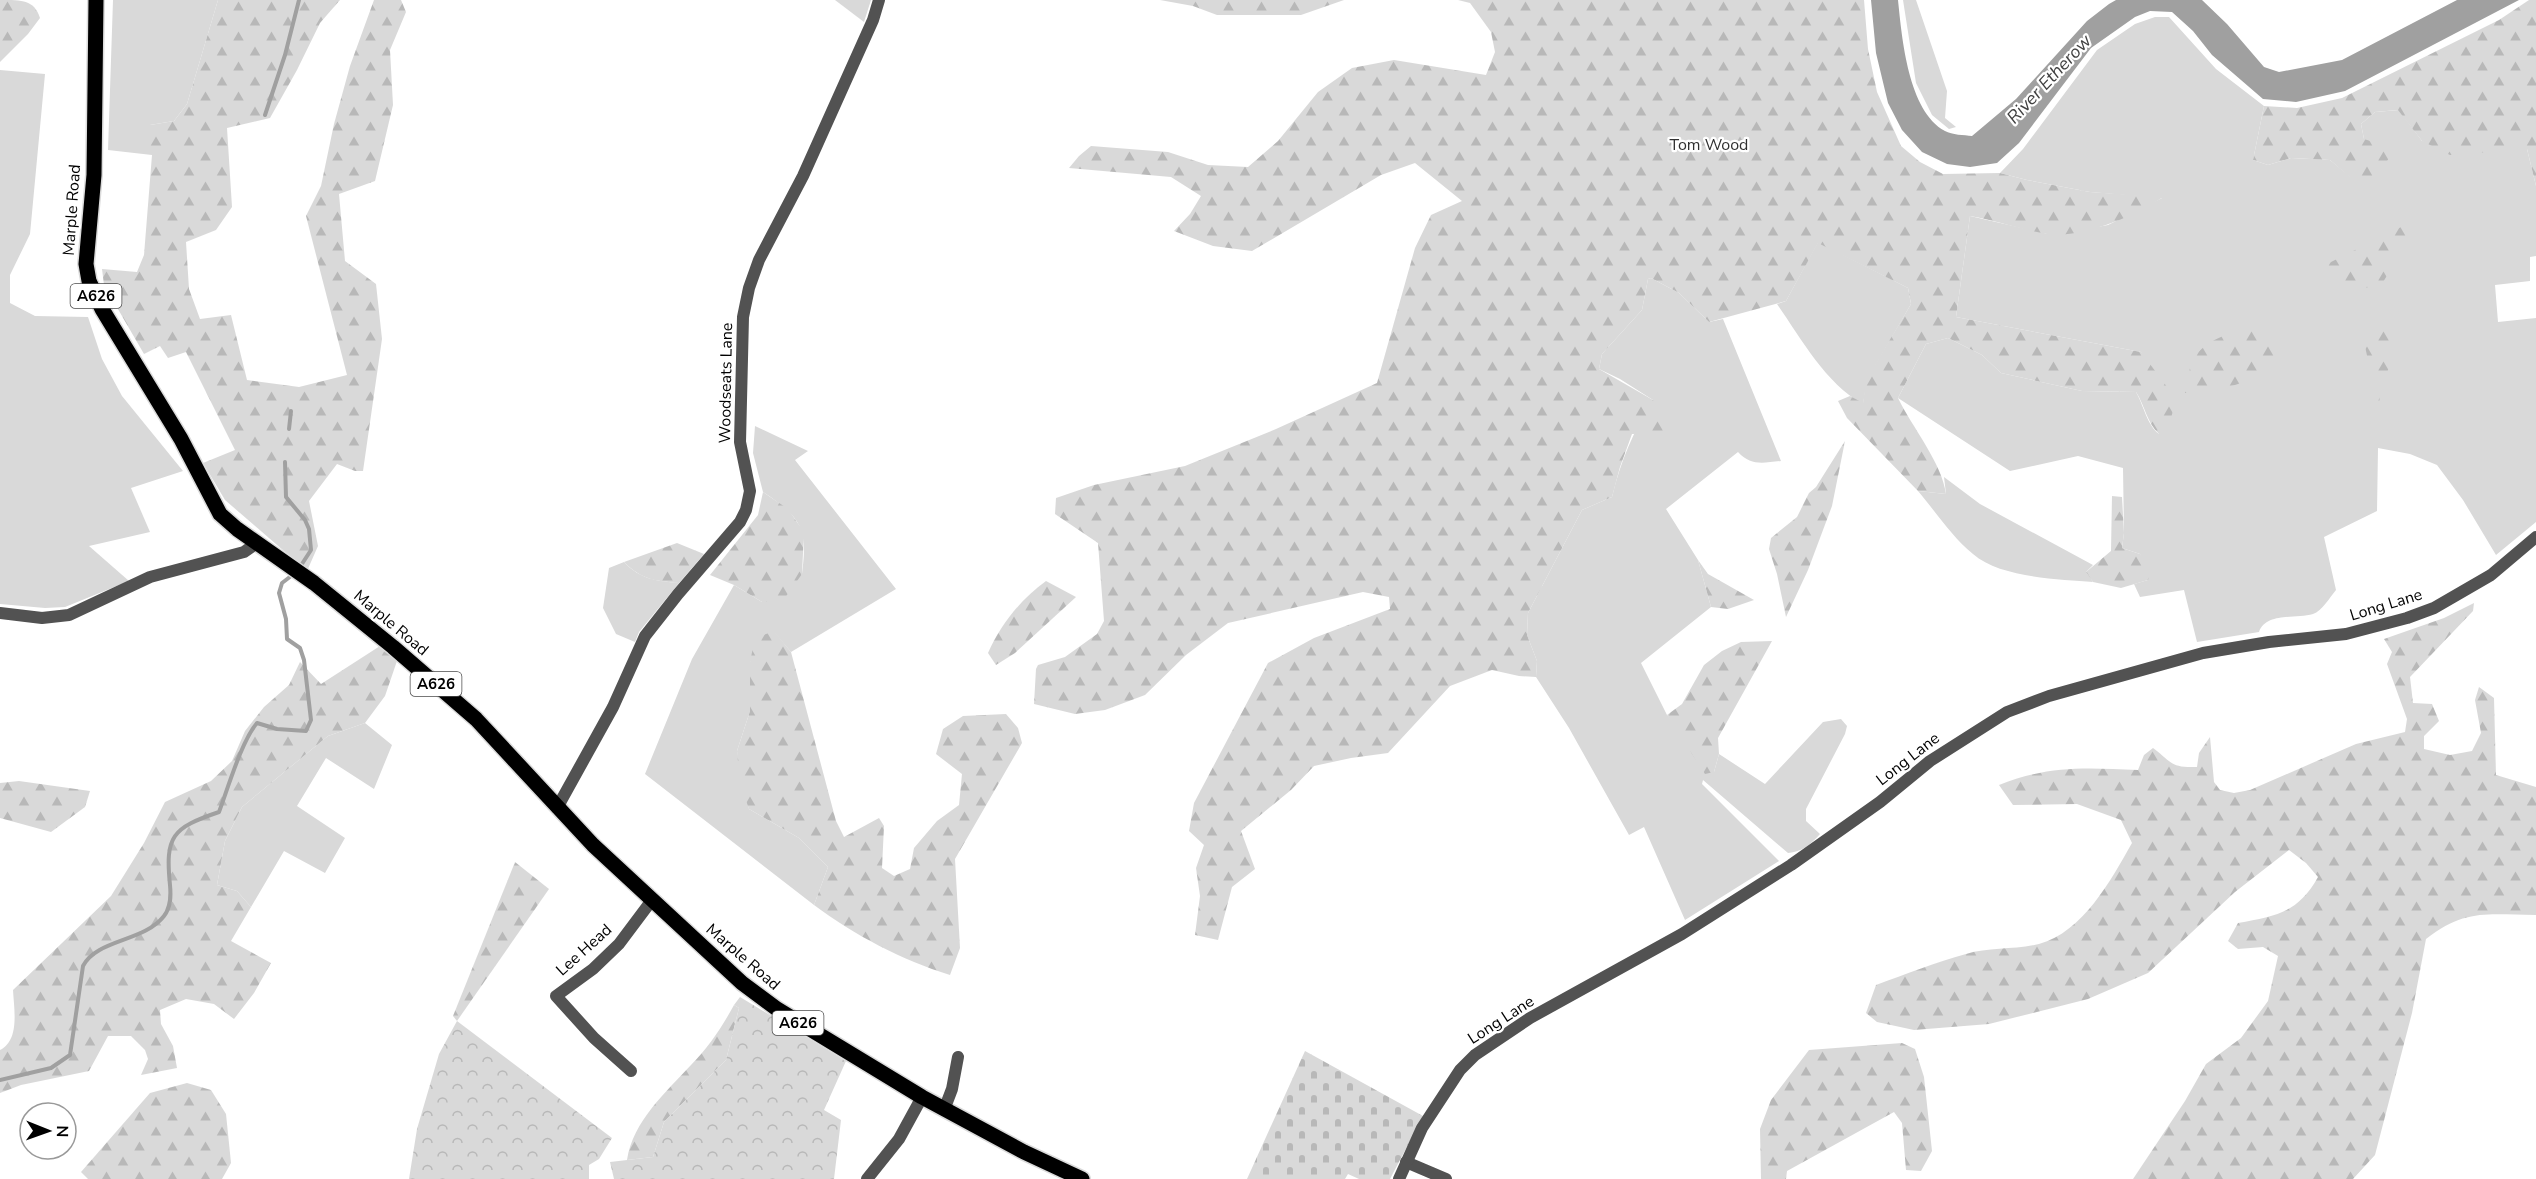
<svg xmlns="http://www.w3.org/2000/svg" width="2536" height="1179" viewBox="0 0 2536 1179" font-family="'Nunito Sans',sans-serif">
  <defs>
    <pattern id="forest-firs" width="22" height="20" patternUnits="userSpaceOnUse" patternTransform="scale(1.5)"><rect width="22" height="20" fill="#d9d9d9"/><path d="M5 1l3.5 6h-7zM16 11l3.5 6h-7z" fill="#b8b8b8"/></pattern>
    <pattern id="cemetery-stones" width="16" height="16" patternUnits="userSpaceOnUse" patternTransform="scale(1.5)"><rect width="16" height="16" fill="#d9d9d9"/><path d="M2 7V4a2 2 0 0 1 4 0v3zM10 15v-3a2 2 0 0 1 4 0v3z" fill="#b8b8b8"/></pattern>
    <pattern id="park-crowns" width="20" height="18" patternUnits="userSpaceOnUse" patternTransform="scale(1.5)"><rect width="20" height="18" fill="#d9d9d9"/><path d="M2 6a3 3 0 1 1 6 0M12 15a3 3 0 1 1 6 0" fill="none" stroke="#b8b8b8"/></pattern>
  </defs>
  <rect width="100%" height="100%" fill="#fff"/>
  <!-- green -->
  <g fill="#d9d9d9">
    <polygon points="113,0 218,0 187,104 174,121 150,125 152,155 108,150"/>
    <polygon points="835,0 871,0 864,22"/>
    <polygon points="1903,0 1916,0 1947,91 1945,118 1956,127 1949,129 1932,115 1916,83"/>
    <path d="M 2155,17 L 2169,17 L 2216,69 L 2264,106 L 2253,160 L 2268,165 L 2291,158 L 2330,160 L 2353,179 L 2364,139 L 2361,124 L 2375,112 L 2399,110 L 2422,141 L 2527,149 L 2536,186 L 2536,256 L 2530,257 L 2530,281 L 2495,285 L 2498,322 L 2536,318 L 2536,522 L 2496,555 L 2463,500 L 2437,465 L 2410,454 L 2378,448 L 2377,511 L 2324,537 L 2336,590 C 2330,597 2322,611 2313,614 C 2296,619 2266,612 2259,632 L 2197,642 L 2184,590 L 2140,597 L 2134,584 L 2148,580 L 2140,554 L 2122,548 L 2124,533 L 2123,468 L 2078,456 L 2010,471 L 1898,398 L 1926,344 L 1948,338 L 1982,355 L 2001,373 L 2082,391 L 2136,392 C 2144,406 2147,425 2159,434 L 2141,352 L 1956,317 L 1970,216 L 2048,234 L 2071,232 L 2108,225 L 2162,198 L 2090,192 L 2027,180 L 2000,173 L 2023,149 L 2097,50 L 2135,24 Z"/>
    <polygon points="0,70 45,74 30,234 10,275 10,303 35,316 88,317 102,359 122,396 183,471 131,488 150,532 89,546 129,581 65,607 45,608 0,604"/>
    <path d="M 1818,242 L 1908,288 L 1911,304 L 1867,380 L 1863,404 C 1825,383 1801,338 1777,304 L 1786,301 Z"/>
    <path d="M 1651,278 L 1679,293 L 1709,322 L 1723,319 L 1781,461 C 1762,463 1751,466 1738,452 L 1666,509 L 1698,560 L 1711,607 L 1641,663 L 1667,715 L 1714,772 L 1719,754 L 1765,784 L 1823,722 L 1841,719 L 1847,726 L 1845,734 L 1806,809 L 1806,821 L 1820,834 C 1811,844 1802,852 1788,853 L 1703,780 L 1702,784 L 1779,861 L 1685,920 L 1644,827 L 1629,835 L 1569,728 L 1536,677 L 1537,661 L 1527,635 L 1528,613 L 1582,510 L 1612,497 C 1621,460 1633,432 1653,400 L 1620,379 L 1599,369 L 1602,354 L 1642,310 L 1648,279 Z"/>
    <path d="M 755,426 L 808,451 L 795,460 L 896,589 L 791,652 L 774,632 L 750,662 L 750,711 L 737,751 L 749,809 L 799,838 L 828,867 L 814,905 L 645,774 L 692,659 L 734,585 L 762,602 L 802,574 C 808,528 801,517 763,492 L 753,453 Z"/>
    <path d="M 1944,477 L 1980,504 L 2093,565 L 2086,572 L 2093,582 C 2059,579 2000,578 1973,554 C 1953,538 1935,511 1918,491 L 1946,494 Z"/>
    <path d="M 624,562 C 640,579 656,581 679,583 L 639,632 L 635,642 L 616,634 L 603,608 L 609,568 Z"/>
    <polygon points="365,723 392,745 374,789 326,758 297,806 345,838 325,873 284,851 251,907 237,891 217,885 225,841 242,807 328,736"/>
  </g>
  <!-- forest -->
  <g fill="url(#forest-firs)">
    <path d="M 0,0 C 23,0 34,0 40,18 L 28,34 L 0,62 Z"/>
    <polygon points="218,0 340,0 320,23 297,70 270,118 227,128 232,207 216,230 186,242 189,289 200,319 231,315 247,380 299,387 347,375 306,216 321,186 334,124 350,66 374,0 401,0 406,12 390,50 393,105 375,181 339,194 345,261 376,284 382,339 363,471 355,471 337,464 309,501 318,546 307,571 225,500 203,463 235,450 186,352 168,358 160,346 144,354 104,285 102,269 137,272 144,255 152,155 140,137 150,125 174,121 187,104"/>
    <polygon points="1160,0 1344,0 1301,15 1217,15 1193,6"/>
    <path d="M 1458,0 L 1864,0 L 1868,49 L 1877,92 L 1901,146 L 1920,162 L 1943,174 L 2000,173 L 2027,180 L 2090,192 L 2163,197 C 2136,216 2080,239 2047,234 C 2021,230 1996,220 1970,216 L 1956,317 L 2141,352 L 2176,399 L 2170,422 L 2159,434 C 2147,423 2145,406 2136,392 L 2082,391 L 2001,373 L 1982,355 L 1948,338 L 1926,344 L 1898,398 C 1912,427 1942,463 1946,494 L 1918,491 L 1847,418 L 1838,401 L 1850,396 L 1863,403 L 1866,380 L 1911,304 L 1908,288 L 1818,243 L 1786,301 L 1709,322 L 1679,293 L 1651,278 L 1648,279 L 1642,310 L 1602,354 L 1599,369 L 1653,400 L 1667,433 L 1632,434 L 1620,467 L 1612,497 L 1582,510 L 1528,613 L 1527,635 L 1537,661 L 1536,677 L 1519,676 L 1492,670 L 1450,686 L 1388,753 L 1351,758 L 1314,766 L 1291,790 L 1241,831 L 1255,869 L 1232,887 L 1218,940 L 1195,935 L 1200,896 L 1196,868 L 1204,845 L 1189,831 L 1194,803 L 1268,663 L 1314,638 L 1390,609 L 1389,597 L 1363,592 L 1228,623 L 1186,655 L 1145,695 L 1105,710 L 1075,714 L 1034,704 L 1036,669 L 1038,665 L 1065,657 L 1097,634 L 1104,621 L 1098,543 L 1055,514 L 1056,498 L 1094,485 L 1185,466 L 1276,429 L 1377,383 L 1415,248 L 1431,215 L 1462,201 L 1415,163 L 1381,175 L 1252,251 L 1213,246 L 1174,231 L 1190,214 L 1201,196 L 1171,177 L 1069,168 L 1079,156 L 1091,146 L 1168,152 L 1208,165 L 1248,167 L 1278,141 L 1318,92 L 1352,68 L 1394,60 L 1486,75 L 1495,52 L 1491,32 L 1470,3 Z"/>
    <polygon points="2529,0 2536,0 2536,186 2527,149 2450,155 2422,141 2398,110 2375,112 2361,124 2364,139 2395,149 2387,161 2369,179 2353,180 2330,160 2291,158 2268,165 2253,160 2264,106 2297,108 2342,98 2499,20"/>
    <polygon points="2405,225 2415,225 2415,231 2383,282 2370,287 2351,290 2336,286 2321,267"/>
    <path d="M 2238,329 C 2265,330 2268,337 2279,361 C 2254,386 2218,389 2185,393 L 2192,358 L 2208,343 Z"/>
    <polygon points="2373,329 2396,333 2399,344 2380,389 2379,411 2363,337"/>
    <polygon points="1845,441 1832,506 1808,570 1786,617 1777,574 1769,549 1771,538 1797,517 1809,493 1816,487"/>
    <polygon points="763,492 788,509 804,532 802,574 782,602 762,602 734,585 710,575 758,515"/>
    <polygon points="2112,496 2122,497 2124,533 2122,548 2140,554 2151,569 2148,580 2121,588 2093,582 2086,572 2111,551"/>
    <path d="M 677,543 L 704,554 L 679,583 C 655,581 642,580 624,562 Z"/>
    <polygon points="1698,560 1708,574 1754,600 1728,609 1711,607"/>
    <path d="M 1046,581 L 1076,597 L 1015,653 L 996,665 L 988,653 C 1001,624 1021,599 1046,581 Z"/>
    <path d="M 2474,603 L 2473,611 L 2410,677 L 2413,703 L 2432,704 L 2439,721 L 2424,736 L 2424,749 L 2450,755 L 2472,751 L 2481,733 L 2475,700 L 2479,687 L 2494,698 L 2496,775 L 2536,787 L 2536,915 C 2488,915 2466,908 2426,939 L 2412,1013 L 2375,1155 L 2353,1179 L 2133,1179 L 2185,1101 L 2206,1064 L 2241,1038 L 2268,1001 L 2278,956 L 2263,947 L 2238,949 L 2228,941 L 2238,923 C 2276,916 2298,913 2318,877 L 2306,863 L 2289,850 L 2235,892 L 2148,973 L 2088,999 L 1989,1024 L 1914,1030 L 1877,1022 L 1866,1013 L 1876,985 C 1906,974 1936,962 1966,954 C 1989,947 2015,950 2039,944 C 2083,932 2111,880 2132,843 L 2121,820 L 2077,804 L 2013,805 L 1999,785 C 2050,765 2085,768 2138,770 L 2144,755 L 2153,748 C 2172,762 2170,768 2197,767 L 2199,753 L 2210,737 L 2214,782 L 2220,790 L 2234,793 L 2250,790 L 2356,744 L 2405,732 L 2407,719 L 2387,664 L 2392,652 L 2384,639 L 2444,618 Z"/>
    <path d="M 774,631 L 791,652 L 836,821 L 844,837 L 879,818 L 884,826 L 882,868 L 894,876 L 910,869 L 914,848 L 937,821 L 959,805 L 962,774 L 936,754 L 943,729 L 963,716 L 1006,714 L 1018,728 L 1022,743 L 955,859 L 960,948 L 950,975 C 902,960 854,935 814,905 L 828,867 L 799,838 L 749,809 L 740,783 L 737,751 L 750,711 L 750,662 L 755,638 Z"/>
    <polygon points="1772,641 1718,738 1719,754 1714,772 1705,774 1667,715 1682,704 1704,665 1722,651 1741,642"/>
    <path d="M 380,646 L 397,661 L 385,696 L 365,723 L 328,736 L 242,807 L 225,841 L 217,885 L 237,891 L 251,907 L 231,941 L 271,963 L 254,993 L 234,1019 L 214,1004 L 186,999 L 160,1010 L 161,1024 L 173,1046 L 177,1068 L 141,1075 L 148,1059 L 145,1050 L 131,1036 L 108,1036 L 89,1071 L 21,1085 L 0,1093 L 0,1050 C 20,1040 14,1009 13,990 L 111,896 L 144,843 L 165,802 L 211,781 L 232,761 L 245,731 L 264,707 L 289,685 L 300,662 L 321,684 Z"/>
    <polygon points="19,781 90,791 85,807 51,832 0,818 0,783"/>
    <polygon points="515,862 549,889 457,1021 453,1016"/>
    <path d="M 734,1005 L 739,1008 L 726,1060 L 664,1122 L 653,1157 L 627,1160 C 633,1121 666,1092 691,1065 C 709,1047 722,1027 734,1005 Z"/>
    <polygon points="1902,1043 1915,1049 1924,1077 1932,1151 1921,1171 1906,1170 1902,1123 1894,1112 1787,1171 1786,1179 1761,1179 1760,1129 1771,1100 1809,1050"/>
    <polygon points="187,1083 211,1090 226,1114 231,1163 222,1179 88,1179 81,1172 150,1093"/>
  </g>
  <!-- cemetery -->
  <polygon fill="url(#cemetery-stones)" points="1305,1051 1423,1116 1390,1179 1359,1179 1348,1174 1345,1179 1247,1179"/>
  <!-- park -->
  <g fill="url(#park-crowns)">
    <polygon points="740,997 846,1061 824,1110 841,1120 834,1179 614,1179 610,1162 653,1157 664,1122 726,1060 739,1008 734,1005"/>
    <polygon points="457,1021 612,1138 599,1159 589,1165 589,1179 409,1179 417,1129 439,1054"/>
  </g>
  <!-- water -->
  <path fill="#a0a0a0" d="M 1871,0 L 1898,0 C 1902,38 1908,111 1945,131 C 1952,135 1964,135 1972,136 L 2016,99 L 2087,21 L 2109,4 L 2116,0 L 2202,0 L 2227,24 L 2264,67 L 2279,72 L 2342,60 L 2457,0 L 2519,0 L 2345,91 L 2296,102 L 2263,99 L 2212,55 L 2193,31 L 2172,12 L 2150,11 L 2135,17 L 2091,48 L 2019,143 L 1997,163 L 1970,167 L 1947,164 L 1922,152 L 1902,130 L 1888,103 L 1876,53 Z"/>
  <g fill="none" stroke-linecap="round" stroke-linejoin="round">
    <!-- stream -->
    <g stroke="#a0a0a0" stroke-width="4">
      <polyline points="265,115 285,55 299,0"/>
      <polyline points="289,429 291,411"/>
      <polyline points="285,462 286,497 305,520 309,529 311,550 300,567"/>
      <path d="M 0,1080 L 51,1068 L 70,1055 L 83,966 C 97,939 144,942 164,916 C 171,907 171,896 170,885 C 165,836 172,828 219,812 C 228,788 242,740 257,723 L 277,729 L 306,731 L 311,720 L 304,660 L 300,648 L 287,639 L 286,619 L 279,593 L 282,583 L 295,573"/>
    </g>
    <defs>
      <polyline id="major" points="96,0 94,175 86,264 89,281 102,309 181,439 220,514 237,529 314,583 393,647 476,719 593,845 742,983 777,1009 922,1097 1024,1152 1082,1179"/>
    </defs>
    <!-- major casing -->
    <use href="#major" stroke="#dbdbdb" stroke-width="18"/>
    <!-- minor -->
    <g stroke="#525252" stroke-width="12">
      <polyline points="0,613 42,618 69,615 150,577 244,552 257,543"/>
      <polyline points="557,808 613,707 645,636 678,594 740,522 746,510 750,491 740,442 743,317 749,288 759,260 803,176 873,20 879,0"/>
      <polyline points="631,1071 594,1038 556,996 593,969 619,944 652,900"/>
      <polyline points="944,1110 952,1089 958,1057"/>
      <polyline points="1406,1162 1446,1179"/>
      <polyline points="867,1179 899,1139 922,1097"/>
      <polyline points="1399,1179 1422,1128 1460,1070 1475,1055 1530,1018 1682,934 1791,865 1880,802 1930,761 2007,712 2049,696 2203,653 2269,642 2346,634 2407,618 2434,608 2491,575 2536,537"/>
    </g>
    <!-- major -->
    <use href="#major" stroke="#000" stroke-width="15"/>
  </g>
  <g text-anchor="middle" dominant-baseline="central" stroke-width="4.5" stroke-linejoin="round" paint-order="stroke">
    <!-- shield labels -->
    <g fill="#fff" stroke="#4c4c4c" stroke-width="1.5">
      <rect x="70.5" y="284" width="51" height="24" rx="4.5"/>
      <rect x="410.5" y="672" width="51" height="24" rx="4.5"/>
      <rect x="772.5" y="1011" width="51" height="24" rx="4.5"/>
    </g>
    <g font-size="15" font-weight="bold" fill="#000">
      <text x="96" y="296">A626</text>
      <text x="436" y="684">A626</text>
      <text x="798" y="1023">A626</text>
    </g>
    <!-- park labels -->
    <g font-size="16" fill="#303030" stroke="#fff">
      <text x="1709" y="145">Tom Wood</text>
    </g>
    <!-- street labels -->
    <g font-size="16" fill="#000" stroke="#fff">
      <text transform="translate(72 210) rotate(-86)">Marple Road</text>
      <text transform="translate(726 383) rotate(-89)">Woodseats Lane</text>
      <text transform="translate(2386 605) rotate(-17)">Long Lane</text>
      <text transform="translate(391 623) rotate(40)">Marple Road</text>
      <text transform="translate(1908 759) rotate(-38)">Long Lane</text>
      <text transform="translate(584 950) rotate(-42)">Lee Head</text>
      <text transform="translate(743 957) rotate(41)">Marple Road</text>
      <text transform="translate(1501 1020) rotate(-33)">Long Lane</text>
    </g>
    <!-- water labels -->
    <g font-size="18" font-style="italic" fill="#414141" stroke="#fff">
      <text transform="translate(2049 79) rotate(-47)">River Etherow</text>
    </g>
  </g>
  <!-- north arrow -->
  <g transform="translate(48 1131) rotate(91)"><circle r="28" fill="#ffffff" stroke="#999999" stroke-width="1.5"/>
  <path d="M0-4.5L10 22L0 15L-10 22Z" fill="#000000"/>
  <text y="-9" font-size="16" font-weight="bold" text-anchor="middle" fill="#000000">N</text>
  </g>
</svg>
